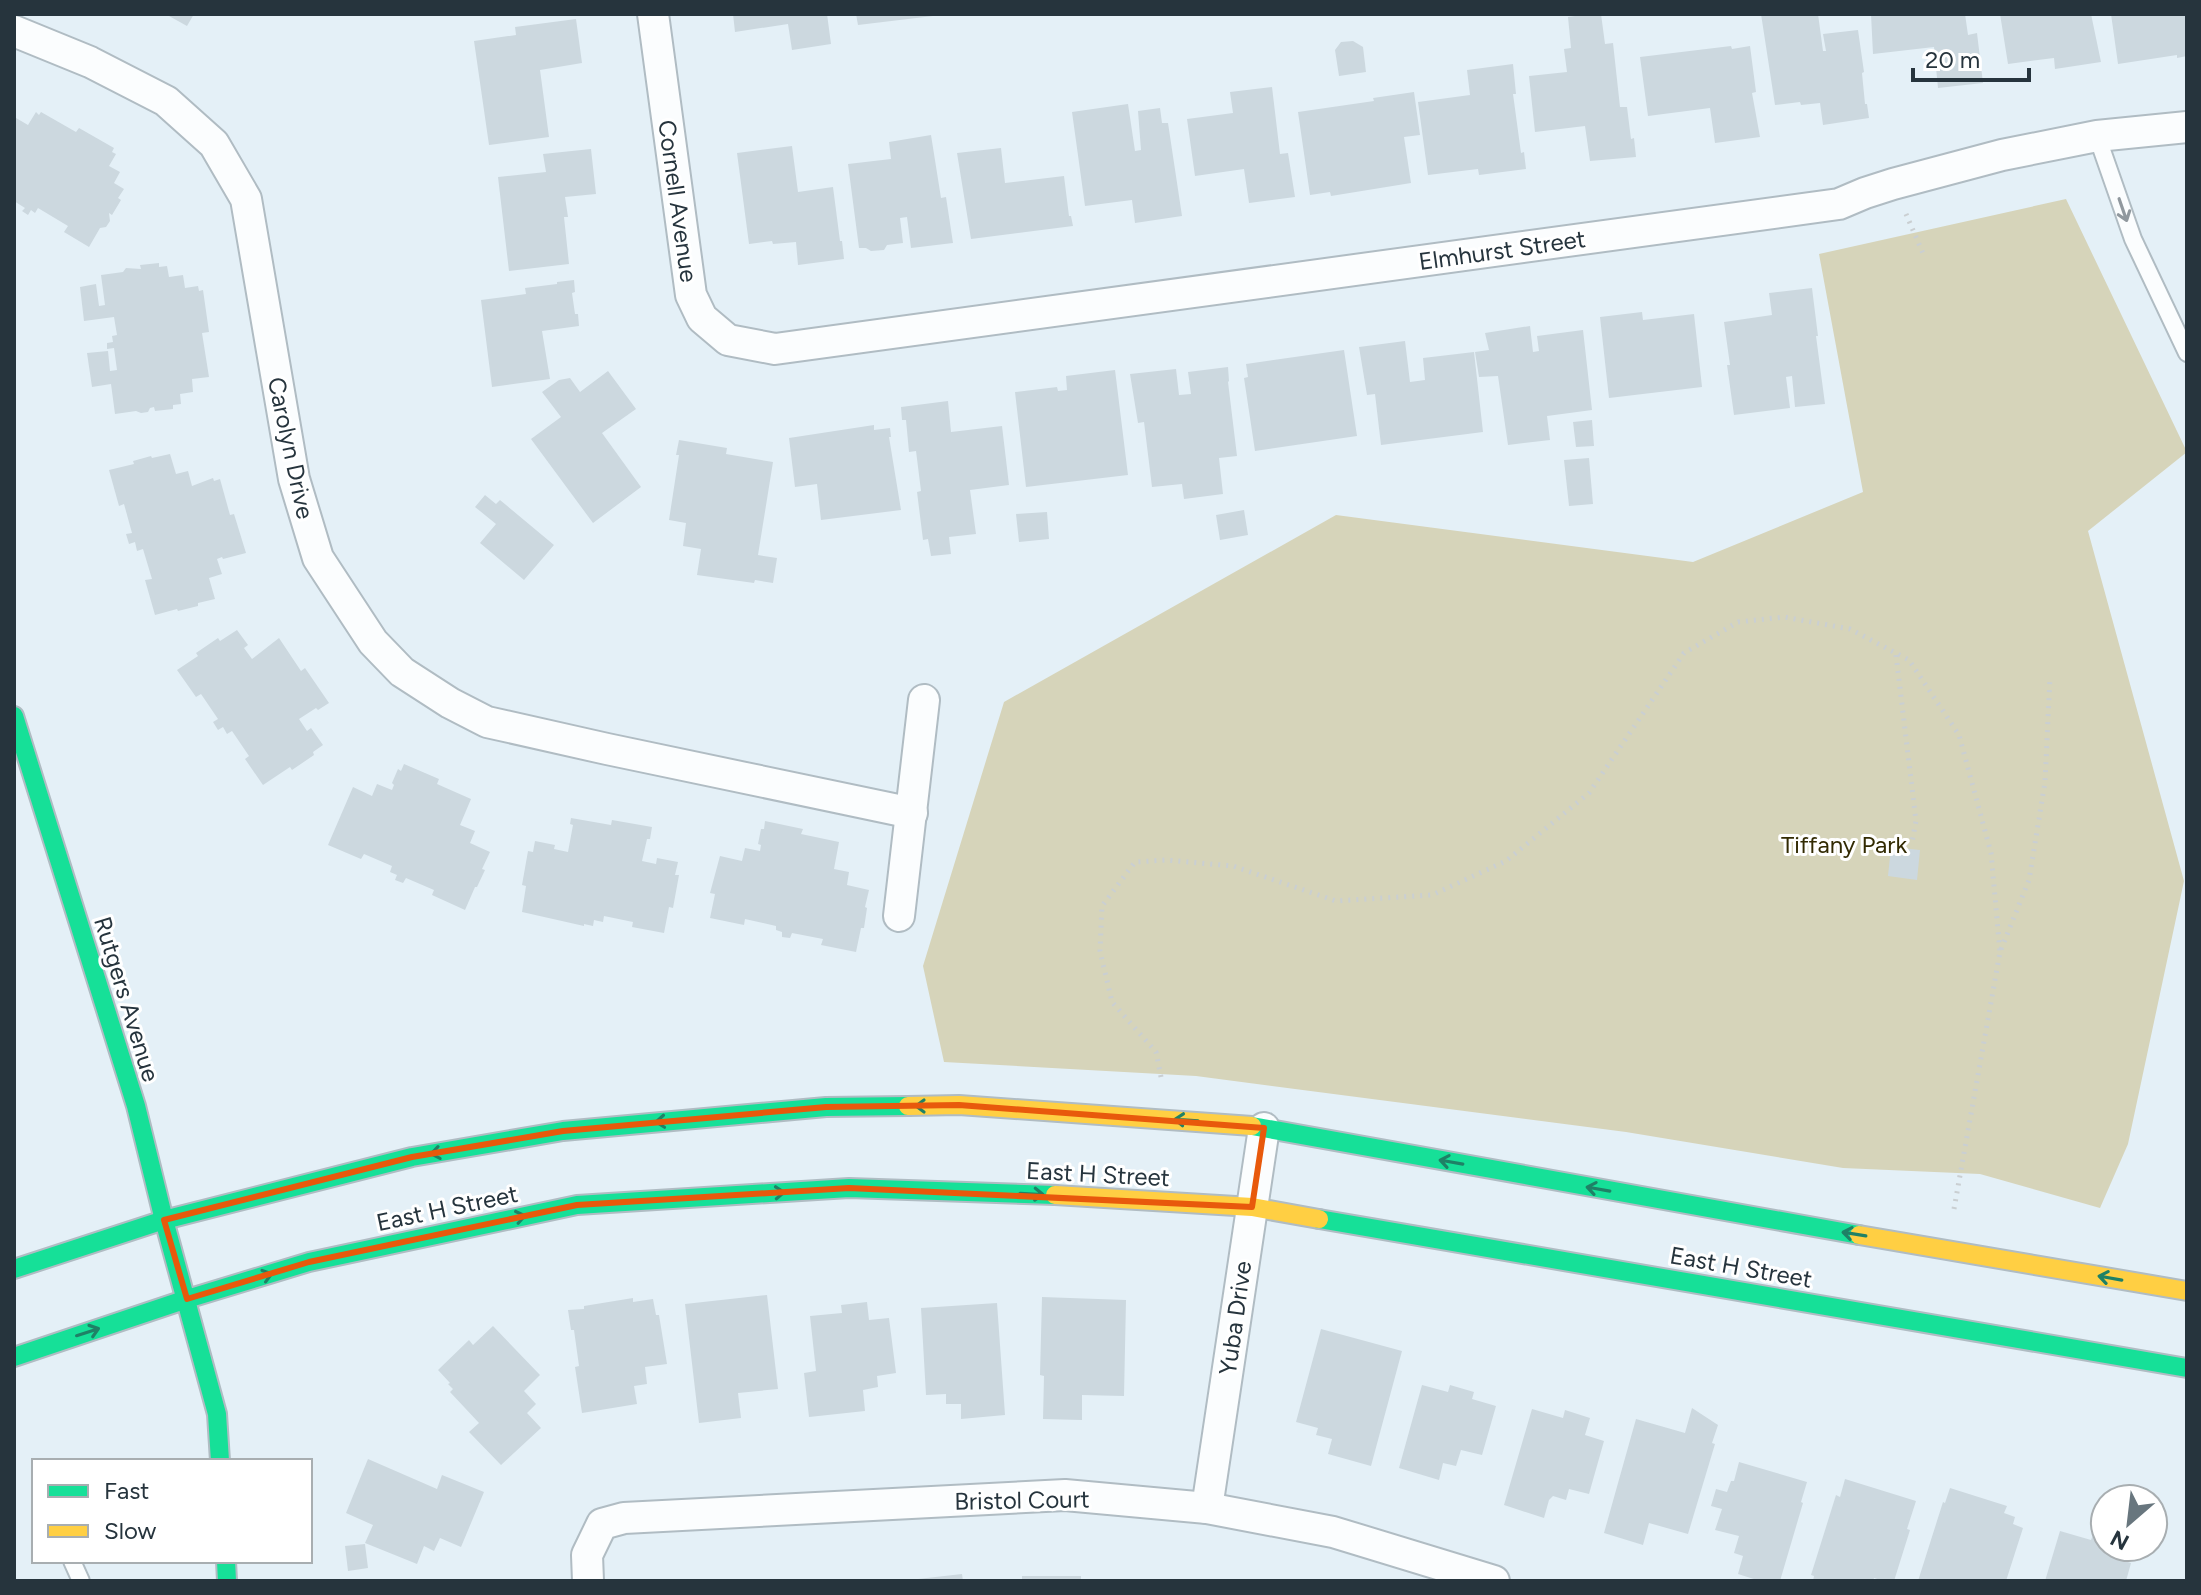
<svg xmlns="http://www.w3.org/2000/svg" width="2201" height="1595" viewBox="0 0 2201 1595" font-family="Figtree,sans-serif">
  <rect width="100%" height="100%" fill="#e4f0f7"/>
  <!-- park -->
  <polygon fill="#d6d4ba" points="2066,199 2187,452 2088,531 2184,881 2128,1144 2100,1208 1980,1174 1843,1168 1626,1132 1196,1076 944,1062 923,966 1004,702 1336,515 1693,562 1863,492 1819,254"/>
  <!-- building -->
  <g fill="#ccd8df">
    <polygon points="170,14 194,14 187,26 169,16"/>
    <polygon points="733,14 827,14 831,44 792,50 788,24 735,32"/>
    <polygon points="856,14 933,14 933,16 858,25"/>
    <polygon points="1589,14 1601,14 1605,44 1613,43 1620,107 1627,107 1631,139 1634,138 1636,157 1590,161 1585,126 1535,132 1529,76 1567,72 1564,49 1571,48 1568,17"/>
    <polygon points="1761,14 1818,14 1823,51 1826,51 1823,34 1858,30 1864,72 1862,73 1865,104 1867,104 1869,118 1823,125 1820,103 1801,105 1800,102 1775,105"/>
    <polygon points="1871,14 1965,14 1968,35 1977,33 1983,83 1938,88 1934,47 1873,54"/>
    <polygon points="2000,14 2091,14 2101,62 2055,69 2054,58 2008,64"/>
    <polygon points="2111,14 2187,14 2187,56 2177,58 2177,55 2118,64"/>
    <polygon points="576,19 582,63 540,70 549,137 489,145 474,41 516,35 515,27"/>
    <polygon points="1353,41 1363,47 1366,72 1339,76 1335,50 1341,42"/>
    <polygon points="1731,46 1732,49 1750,46 1756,92 1752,93 1760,137 1715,143 1710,108 1648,116 1640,57"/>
    <polygon points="1513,64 1516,94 1513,94 1521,153 1524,152 1526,169 1479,175 1478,169 1428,175 1418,102 1470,95 1467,70"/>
    <polygon points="1272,87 1280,154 1288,153 1295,197 1249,203 1244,169 1195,176 1187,119 1233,113 1230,92"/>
    <polygon points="1414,92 1420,135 1404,137 1411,183 1331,196 1330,192 1310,195 1298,112 1374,101 1373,98"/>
    <polygon points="1128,104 1135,151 1141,150 1138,111 1160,108 1162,123 1168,123 1182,216 1135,223 1132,200 1085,206 1072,112"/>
    <polygon points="36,112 39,115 41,112 76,132 79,128 114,148 112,152 116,154 109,166 120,172 114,183 124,189 118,198 121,200 112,215 109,213 110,221 106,227 100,228 89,247 64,232 68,226 38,208 35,213 31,210 28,215 22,211 25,208 14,201 14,122 16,118 28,125"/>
    <polygon points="931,135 941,198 946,197 953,243 911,248 907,217 900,218 903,243 887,245 884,250 871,251 866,248 859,248 848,164 891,159 889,142"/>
    <polygon points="792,146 798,192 833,187 840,241 842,241 844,259 798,265 796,242 773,244 772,241 749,244 737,153"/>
    <polygon points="1001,148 1005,183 1064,176 1069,216 1071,216 1073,226 971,239 957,153"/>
    <polygon points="591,149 596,194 565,197 568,217 564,217 569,264 509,271 498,177 546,172 543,154"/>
    <polygon points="159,263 159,267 167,266 169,277 183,275 185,288 198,286 199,291 203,290 209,332 202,333 209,377 192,379 193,392 180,394 181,404 173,405 173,409 155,411 154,407 150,408 148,412 141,413 136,411 115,414 111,384 92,387 87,353 108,351 110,371 117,370 114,348 107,349 107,343 113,342 112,336 117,335 114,317 84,321 80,287 96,284 99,306 105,305 101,275 123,272 126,268 141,269 140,265"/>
    <polygon points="574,280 575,292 572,293 575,314 578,314 579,326 542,331 550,379 492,387 481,300 526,294 525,288 557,284 557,282"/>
    <polygon points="1812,288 1818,336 1816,336 1825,404 1795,407 1792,376 1786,377 1790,408 1734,415 1727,365 1730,365 1724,322 1772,315 1769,293"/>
    <polygon points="1642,312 1643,320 1694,314 1702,387 1609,398 1600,317"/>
    <polygon points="1530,326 1533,352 1539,351 1537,336 1583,330 1592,410 1547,416 1550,440 1508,445 1498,376 1479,377 1475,352 1489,350 1485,333"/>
    <polygon points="1405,341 1410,382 1425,380 1423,358 1474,352 1483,432 1381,445 1375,394 1367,395 1359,347"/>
    <polygon points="1344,350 1357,436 1255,451 1244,378 1248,377 1246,364"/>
    <polygon points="1228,367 1229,381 1228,382 1237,456 1219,458 1223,494 1184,499 1182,484 1152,487 1144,422 1138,423 1130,374 1176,369 1179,395 1191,394 1188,372"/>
    <polygon points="1115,370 1128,475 1026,487 1015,392 1057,387 1058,391 1067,390 1066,376"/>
    <polygon points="608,371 636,409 602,433 641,487 593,523 531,439 561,417 542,392 559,380 570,378 580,392"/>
    <polygon points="948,401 951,432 1002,426 1009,485 970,490 976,534 949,537 951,554 931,556 928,539 923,540 917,492 921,491 916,451 909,452 906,420 902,420 901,407"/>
    <polygon points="1592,420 1594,446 1576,447 1573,422"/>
    <polygon points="874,425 874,430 890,428 891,437 889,437 901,510 821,520 817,484 795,487 789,438"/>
    <polygon points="679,440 727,448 726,454 773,462 758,555 777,558 773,583 755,580 754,583 697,575 701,549 683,546 686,523 669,520 679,455 676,455"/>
    <polygon points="170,454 176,474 188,471 192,486 213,478 214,481 220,479 230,515 234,514 246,553 223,559 222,557 217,559 222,574 209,578 215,599 198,603 198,606 178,611 177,609 155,615 145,580 152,579 143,549 137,551 135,542 129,544 126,534 132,533 124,504 119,506 109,470 134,464 133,461 151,456 152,458"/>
    <polygon points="1589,458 1593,504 1569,506 1564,460"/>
    <polygon points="485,495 496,504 500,500 554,545 524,580 480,543 496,524 475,507"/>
    <polygon points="1244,510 1248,535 1220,540 1216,515"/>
    <polygon points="1047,512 1049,539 1019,542 1016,514"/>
    <polygon points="237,630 248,645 244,648 252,659 279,638 301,671 305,668 329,703 318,710 316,708 299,719 307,731 311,728 323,745 313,752 314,755 292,770 290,767 263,785 245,759 249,756 232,731 227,734 223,727 218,730 213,722 218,719 201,694 196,697 177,670 198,656 196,653 218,638 220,641"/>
    <polygon points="404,764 439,779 437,784 471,799 460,825 475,831 470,843 490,852 482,869 485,870 477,887 475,887 465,910 432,895 434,890 406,878 403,883 395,880 397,875 390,872 392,866 364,854 361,859 328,845 353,787 372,796 377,784 392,790 394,785 392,783 398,769 401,771"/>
    <polygon points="571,818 611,825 612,820 652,827 650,839 647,839 642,861 656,864 657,858 678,862 675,875 679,875 673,908 669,907 664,933 632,927 633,922 604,916 603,922 594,920 593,926 584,924 584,926 522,912 526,886 522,885 528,851 533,852 535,841 555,845 554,849 568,852 573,825 570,824"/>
    <polygon points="765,821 803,829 801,834 839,842 834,869 849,872 847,885 869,890 865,907 867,908 864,928 861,928 856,952 821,945 823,939 792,933 790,938 782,937 782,932 776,930 776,926 745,919 744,925 710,918 715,894 710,893 720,856 742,861 745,848 760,851 761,845 758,844 761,829 764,829"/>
    <polygon points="1891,847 1920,850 1917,880 1888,876"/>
    <polygon points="767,1295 778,1389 738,1393 741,1418 699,1423 685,1304"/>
    <polygon points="1042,1297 1126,1300 1124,1396 1082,1395 1082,1420 1043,1419 1044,1376 1040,1375"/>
    <polygon points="633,1298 633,1302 653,1299 656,1315 659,1315 667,1364 645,1367 647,1384 634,1386 637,1404 582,1413 575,1367 579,1366 574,1330 571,1330 568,1310 584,1309 584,1306"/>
    <polygon points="867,1302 869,1320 889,1318 896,1373 877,1376 878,1387 863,1390 865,1411 809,1417 804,1373 816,1371 810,1316 842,1313 841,1305"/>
    <polygon points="997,1303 1005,1415 961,1419 961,1404 946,1404 946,1394 926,1395 921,1308"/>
    <polygon points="493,1326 540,1375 524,1391 536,1404 527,1413 541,1428 501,1465 469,1432 479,1423 450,1392 453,1389 448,1384 450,1383 438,1370 469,1340 473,1345"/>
    <polygon points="1321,1329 1402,1351 1371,1466 1328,1454 1332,1439 1316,1435 1318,1428 1296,1422"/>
    <polygon points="1422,1385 1448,1392 1450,1385 1474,1392 1472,1399 1496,1406 1482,1455 1461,1450 1456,1466 1443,1463 1439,1480 1399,1468"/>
    <polygon points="1692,1408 1718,1425 1712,1443 1715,1444 1688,1534 1649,1523 1643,1545 1604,1533 1636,1419 1685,1433"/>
    <polygon points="1532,1409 1563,1418 1565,1410 1590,1418 1585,1435 1604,1441 1589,1494 1569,1489 1566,1500 1553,1496 1549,1500 1544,1518 1504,1505"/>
    <polygon points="368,1459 437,1489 442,1475 484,1492 461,1547 440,1538 434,1551 424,1546 417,1564 365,1543 373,1525 346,1513"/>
    <polygon points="1739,1462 1807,1482 1801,1502 1803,1503 1780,1581 1760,1581 1738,1574 1743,1556 1734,1553 1739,1536 1715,1530 1722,1509 1711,1506 1716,1489 1727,1492 1731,1481 1734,1481"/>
    <polygon points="1845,1479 1916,1501 1907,1529 1910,1530 1894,1581 1884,1581 1874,1578 1873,1581 1813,1581 1814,1576 1811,1575 1836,1495 1840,1497"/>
    <polygon points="1950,1488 2007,1506 2004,1513 2015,1517 2013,1524 2023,1528 2006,1581 1918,1581 1943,1502 1945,1503"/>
    <polygon points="2060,1531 2091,1540 2094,1532 2105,1535 2105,1547 2117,1547 2114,1558 2131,1563 2126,1581 2045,1581"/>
    <polygon points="365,1544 368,1568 348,1571 345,1546"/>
    <polygon points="962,1574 963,1581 918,1581 918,1579"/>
    <rect x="1022" y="1576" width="59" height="5"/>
  </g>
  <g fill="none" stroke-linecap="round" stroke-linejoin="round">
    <defs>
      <g id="lane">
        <polyline points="2097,136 2133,239 2187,353"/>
        <polyline points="72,1561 81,1581"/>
      </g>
      <g id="street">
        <polyline points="653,14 691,295 702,318 728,340 775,349 1839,204 1865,193 1893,184 2002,155 2097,136 2187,127"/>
        <polyline points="14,31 90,62 166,101 214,144 246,199 294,479 318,558 373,642 402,672 450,703 487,722 607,749 912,813"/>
        <polyline points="899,916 924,700"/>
        <polyline points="1207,1508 1264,1128"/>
        <polyline points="588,1581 587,1555 602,1524 624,1518 1065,1495 1207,1508 1333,1532 1494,1581"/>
      </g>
      <g id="fast">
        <polyline points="14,716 136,1106 164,1220 217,1414 220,1461"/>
        <polyline points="1252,1126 1859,1235"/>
        <polyline points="1319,1219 2187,1368"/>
        <polyline points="14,1269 164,1220 412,1157 563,1131 826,1107 908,1106"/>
        <polyline points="14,1357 187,1299 309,1262 577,1205 849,1188 1055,1195"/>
        <polyline points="226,1561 227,1581"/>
      </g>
      <g id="slow">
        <polyline points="908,1106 959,1105 1252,1126"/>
        <polyline points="1055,1195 1252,1207 1319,1219"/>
        <polyline points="1859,1235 2187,1291"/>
      </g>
    </defs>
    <!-- lane casing -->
    <use href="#lane" stroke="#b0bcc3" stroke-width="20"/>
    <!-- street casing -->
    <use href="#street" stroke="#b0bcc3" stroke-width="34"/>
    <!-- fast casing -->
    <use href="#fast" stroke="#b0bcc3" stroke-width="22"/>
    <!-- slow casing -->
    <use href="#slow" stroke="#b0bcc3" stroke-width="22"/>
    <!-- path -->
    <g stroke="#cacfd2" stroke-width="5" stroke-dasharray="2 6" stroke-linecap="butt">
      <polyline points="1906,214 1925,258"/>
      <polyline points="1896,655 1916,821 1912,842"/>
      <polyline points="1161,1077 1156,1052 1112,1002 1100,951 1102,906 1135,862 1166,860 1233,866 1336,901 1432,895 1506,861 1589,793 1684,653 1738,622 1784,617 1850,629 1909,660 1959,735 1991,853 2000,952"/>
      <polyline points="1954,1209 2000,952 2029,880 2045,782 2050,677"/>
    </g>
    <!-- lane -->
    <use href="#lane" stroke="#fbfdfe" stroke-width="16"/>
    <!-- street -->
    <use href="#street" stroke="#fbfdfe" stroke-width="30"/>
    <!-- fast -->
    <use href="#fast" stroke="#16e098" stroke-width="18"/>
    <!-- slow -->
    <use href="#slow" stroke="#ffcf43" stroke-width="18"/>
  </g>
  <!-- one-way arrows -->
  <defs><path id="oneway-shaft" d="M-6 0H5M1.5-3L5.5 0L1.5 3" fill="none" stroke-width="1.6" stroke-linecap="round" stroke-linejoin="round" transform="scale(2)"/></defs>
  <use stroke="#90989e" href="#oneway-shaft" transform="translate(2123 210) rotate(71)"/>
  <g stroke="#1f8166">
    <use href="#oneway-shaft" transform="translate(927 1106) rotate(180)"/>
    <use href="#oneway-shaft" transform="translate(1186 1120) rotate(-176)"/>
    <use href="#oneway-shaft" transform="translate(667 1121) rotate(175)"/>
    <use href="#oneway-shaft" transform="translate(442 1152) rotate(170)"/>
    <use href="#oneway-shaft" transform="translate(1451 1162) rotate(-170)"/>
    <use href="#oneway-shaft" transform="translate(1598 1189) rotate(-170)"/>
    <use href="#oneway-shaft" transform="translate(773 1193) rotate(-4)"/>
    <use href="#oneway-shaft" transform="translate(1032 1194) rotate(3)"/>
    <use href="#oneway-shaft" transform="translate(514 1218) rotate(-12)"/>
    <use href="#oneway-shaft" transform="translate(1854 1234) rotate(-171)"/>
    <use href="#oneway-shaft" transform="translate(261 1277) rotate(-17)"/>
    <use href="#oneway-shaft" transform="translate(2110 1278) rotate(-170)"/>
    <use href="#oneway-shaft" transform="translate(88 1332) rotate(-18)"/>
  </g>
  <!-- marked area -->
  <path fill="none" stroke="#e8590c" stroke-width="6" stroke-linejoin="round" d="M 959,1105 L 1264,1128 L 1252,1207 L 849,1188 L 577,1205 L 309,1262 L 187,1299 L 164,1220 L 412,1157 L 563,1131 L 826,1107 Z"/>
  <g text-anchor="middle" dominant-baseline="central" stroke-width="6" stroke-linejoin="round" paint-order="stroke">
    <!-- street labels -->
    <g font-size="24" fill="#26343d" stroke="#fff">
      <text transform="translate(678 201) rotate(82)">Cornell Avenue</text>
      <text transform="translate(1502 250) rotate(-8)">Elmhurst Street</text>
      <text transform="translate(291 448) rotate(78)">Carolyn Drive</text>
      <text transform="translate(127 999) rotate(73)">Rutgers Avenue</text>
      <text transform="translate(1098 1174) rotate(3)">East H Street</text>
      <text transform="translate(447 1208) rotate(-12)">East H Street</text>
      <text transform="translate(1741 1267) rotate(10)">East H Street</text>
      <text transform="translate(1235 1318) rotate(-82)">Yuba Drive</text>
      <text transform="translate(1022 1500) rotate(-1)">Bristol Court</text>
    </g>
    <!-- park labels -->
    <g font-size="24" fill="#322a02" stroke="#fff">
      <text x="1844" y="844">Tiffany Park</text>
    </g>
  </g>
  <!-- border -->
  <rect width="2201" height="1595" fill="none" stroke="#26343d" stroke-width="32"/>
  <!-- legend -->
  <rect x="32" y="1459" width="280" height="104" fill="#ffffff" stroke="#a8aeb1" stroke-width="2"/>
  <rect x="48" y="1485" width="40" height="12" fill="#16e098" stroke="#a8aeb1" stroke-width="2"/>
  <text x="104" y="1499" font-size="24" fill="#26343d">Fast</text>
  <rect x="48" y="1525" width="40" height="12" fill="#ffcf43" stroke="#a8aeb1" stroke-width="2"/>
  <text x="104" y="1539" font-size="24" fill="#26343d">Slow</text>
  <!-- north arrow -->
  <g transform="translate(2129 1523) rotate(208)"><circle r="38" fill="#ffffff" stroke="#a8aeb1" stroke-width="2"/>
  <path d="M0-6L14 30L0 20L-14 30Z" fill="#68767e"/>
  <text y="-12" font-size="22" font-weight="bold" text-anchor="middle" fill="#26343d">N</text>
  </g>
  <!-- scale -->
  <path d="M1913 68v12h116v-12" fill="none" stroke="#26343d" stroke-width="4"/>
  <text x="1925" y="68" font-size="24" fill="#26343d" stroke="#ffffff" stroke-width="6" paint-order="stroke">20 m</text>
</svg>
